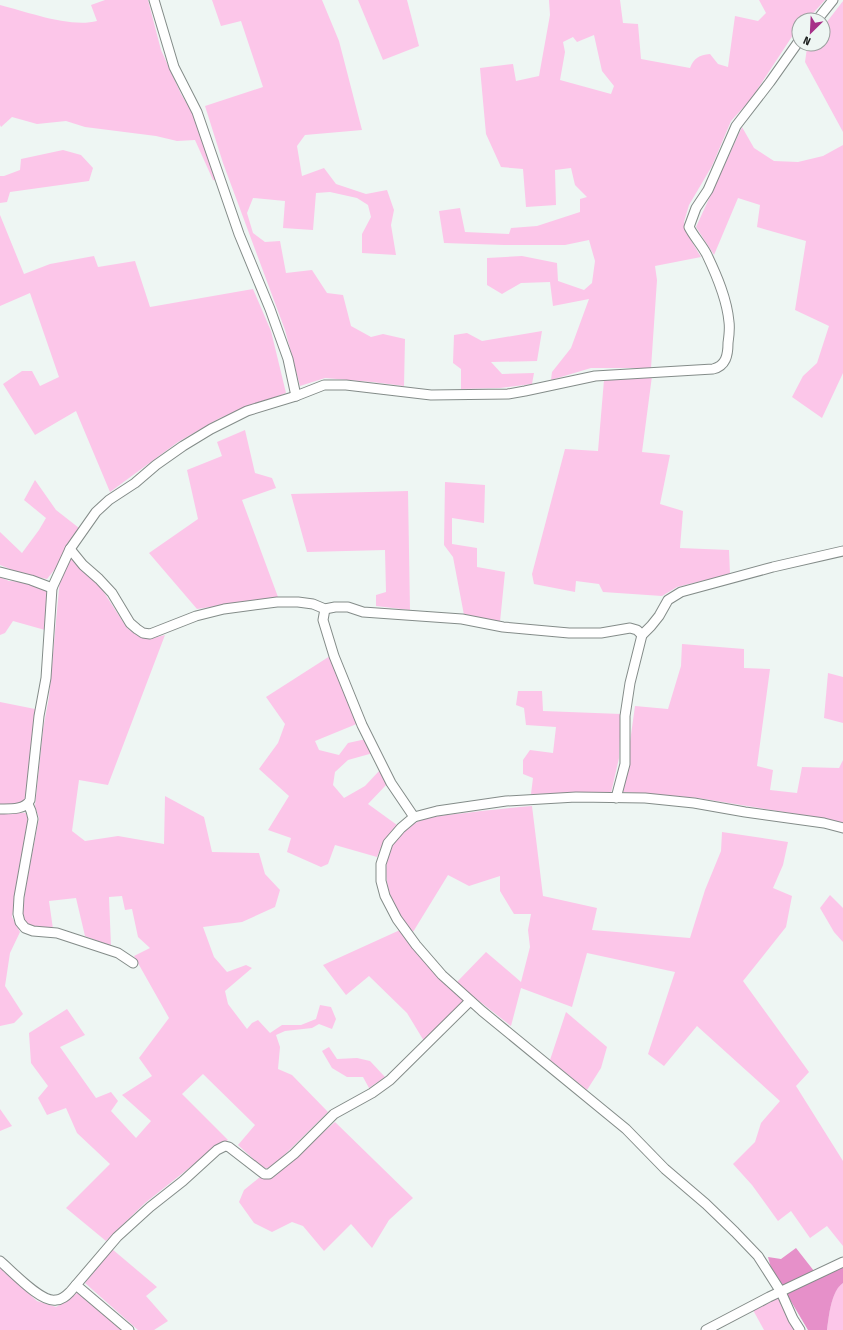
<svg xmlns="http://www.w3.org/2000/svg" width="843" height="1330" viewBox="0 0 843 1330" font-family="'Fira Sans Condensed',sans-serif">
  <rect width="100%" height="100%" fill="#eef6f3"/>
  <!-- green -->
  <g fill="#fcc6e9" fill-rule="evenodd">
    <path d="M 105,0 L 148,0 L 161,50 L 181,94 L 194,115 L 217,181 L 213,180 L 195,140 L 177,141 L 156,136 L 85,127 L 66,121 L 37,124 L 12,117 L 1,127 L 0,125 L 0,5 C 28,12 70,28 97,21 L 91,5 Z"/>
    <polygon points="212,0 322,0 339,41 362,130 305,135 297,146 302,176 324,168 336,184 366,194 387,190 394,210 391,225 396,255 362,253 362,234 371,217 368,205 357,198 330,192 316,193 313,230 283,228 285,201 253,198 247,213 253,233 265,242 280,241 286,273 312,270 327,293 343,295 351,326 371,337 383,334 405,339 404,386 372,382 325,378 300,386 285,330 223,163 205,106 263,87 241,21 221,26"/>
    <polygon points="358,0 407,0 419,46 383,60"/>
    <path d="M 549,0 L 620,0 L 623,23 L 638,24 L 641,59 L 690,68 C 694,58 699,55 710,54 L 718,64 L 728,67 L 735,16 L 758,21 L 766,13 L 759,0 L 825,0 L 807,20 L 799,20 L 799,28 L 795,32 L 751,99 L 731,121 L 712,166 L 689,205 L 684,222 L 689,237 L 701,257 L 655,266 L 657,280 L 651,368 L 591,368 L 551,380 L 552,372 L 571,348 L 589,299 L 553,306 L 550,282 L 521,283 L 502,294 L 487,285 L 487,258 L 522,256 L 557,263 L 558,281 L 584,290 L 592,283 L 595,261 L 589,240 L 565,245 L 504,245 L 444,243 L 439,211 L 460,208 L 465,232 L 509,234 L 511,228 L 537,226 L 580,212 L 580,199 L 587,197 L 575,185 L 571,168 L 555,170 L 556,205 L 526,207 L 523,169 L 501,167 L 486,134 L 480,68 L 513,64 L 516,81 L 539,76 L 550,15 ZM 594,35 L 602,71 L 614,86 L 611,94 L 560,80 L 565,52 L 563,42 L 573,37 L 577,42 Z"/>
    <polygon points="843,1 843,132 805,62 807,48 810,44 823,44 823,27"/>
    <polygon points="742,127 754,148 774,161 798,162 823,156 843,145 843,373 822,418 792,397 803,376 817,363 829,326 795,310 806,241 757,227 760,205 738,198 714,255 696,227"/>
    <polygon points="63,150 81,155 93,168 89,181 10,192 7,202 0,203 0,176 4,176 20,170 21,159"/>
    <polygon points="0,215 24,274 50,264 94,256 98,267 135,261 150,307 253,289 271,331 286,393 220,418 178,442 110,492 76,411 35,435 3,384 22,371 32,371 40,386 59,377 30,293 0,306"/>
    <polygon points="542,331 537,361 491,362 502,374 534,373 532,384 500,388 461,389 461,369 453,363 454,335 467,333 482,341"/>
    <polygon points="652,376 642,452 670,455 660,504 683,511 680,548 729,550 730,574 677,587 662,596 603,592 599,584 576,581 575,592 534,584 532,574 565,449 598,451 604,380"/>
    <polygon points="245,430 255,473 272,478 276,488 242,500 278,597 197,609 149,553 198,519 187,470 222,456 217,442"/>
    <polygon points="35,480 56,510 79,528 59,564 47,579 22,574 0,565 0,532 22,553 39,530 46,518 24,500"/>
    <polygon points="445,482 485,485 484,523 452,518 452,544 477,548 477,567 505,572 500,622 464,615 453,557 444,545"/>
    <polygon points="408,491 410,610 376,606 376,595 386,592 385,550 307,552 291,494"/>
    <path d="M 71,554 L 96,580 L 127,628 L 138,636 L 149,639 L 165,635 L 108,785 L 79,780 L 72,831 L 85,841 L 118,836 L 164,844 L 165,796 L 204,817 L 212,852 L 259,853 L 265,874 L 280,890 L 275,907 L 242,922 L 203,927 L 214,957 L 227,972 L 246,965 L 252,968 L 225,991 L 228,1004 L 247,1029 L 252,1023 L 258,1020 L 270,1033 L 282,1025 L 301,1025 L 316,1019 L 320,1005 L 331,1007 L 336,1019 L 332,1029 L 319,1024 L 312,1028 L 285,1031 L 276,1035 L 280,1047 L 278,1069 L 292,1075 L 328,1112 L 271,1168 L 263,1168 L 238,1145 L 255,1125 L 203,1074 L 182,1094 L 228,1140 L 208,1153 L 145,1203 L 106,1241 L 66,1208 L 110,1164 L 77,1133 L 66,1108 L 47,1115 L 38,1098 L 48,1086 L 31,1063 L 29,1033 L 67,1009 L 85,1035 L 60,1047 L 96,1098 L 111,1092 L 118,1101 L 111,1111 L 136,1138 L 151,1121 L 122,1095 L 152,1076 L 139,1058 L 169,1018 L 134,956 L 150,948 L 138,937 L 132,909 L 125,910 L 122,896 L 109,897 L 111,946 L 85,936 L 76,898 L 49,901 L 53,929 C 39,928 31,930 22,917 L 26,885 L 39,818 L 35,806 L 43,729 L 49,697 L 60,578 Z"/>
    <polygon points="0,577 9,581 27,582 48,590 45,630 13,621 5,633 0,635"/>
    <polygon points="682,644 744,649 744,668 770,669 757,766 773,770 770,790 797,793 802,767 839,768 843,760 843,824 796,814 698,798 623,792 635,706 668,709 681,666"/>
    <polygon points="330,656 359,723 315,741 319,750 339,755 348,743 366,739 373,753 348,760 335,772 333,785 344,798 365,786 380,770 387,784 368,804 397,825 385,839 377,857 335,845 328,864 321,867 287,852 291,838 268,830 289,796 259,769 278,743 285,724 266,697"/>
    <polygon points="828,673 843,677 843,723 824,718"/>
    <polygon points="518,691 542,691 543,711 621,714 619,758 611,793 531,794 533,778 523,774 523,760 530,750 553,753 556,727 526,725 524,708 516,705"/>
    <polygon points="0,702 35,709 31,763 25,801 14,805 0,805"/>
    <path d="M 532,806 L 543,896 L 597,908 L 592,930 L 690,938 L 705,890 L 721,851 L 722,832 L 788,842 L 783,865 L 773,888 L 792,896 L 786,927 L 743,981 L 809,1072 L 796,1086 L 843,1161 L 843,1246 L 827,1226 L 810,1238 L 791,1211 L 778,1221 L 752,1185 L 733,1164 L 755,1142 L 761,1123 L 780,1101 L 697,1026 L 664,1066 L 648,1054 L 675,972 L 587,953 L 572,1007 L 521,988 L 511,1026 L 456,983 L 486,952 L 521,982 L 530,947 L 528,930 L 531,914 L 514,914 L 500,891 L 500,876 L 469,886 L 448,875 L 413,932 C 407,924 399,916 395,907 C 380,877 383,841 415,823 C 426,817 444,815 456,814 C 482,811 507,808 532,806 Z"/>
    <polygon points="9,812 26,813 28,820 12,917 20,932 10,953 5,986 23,1014 14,1023 0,1026 0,813"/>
    <polygon points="830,895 843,908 843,942 834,932 820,908"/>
    <polygon points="400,930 465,1000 424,1041 407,1013 369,976 346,995 323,965"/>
    <polygon points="566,1012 607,1047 601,1068 587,1090 550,1060"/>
    <polygon points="329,1047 337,1059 357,1058 370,1061 385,1077 369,1088 363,1077 347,1077 332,1068 322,1051"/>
    <polygon points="0,1109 12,1126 0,1131"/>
    <polygon points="335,1122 413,1198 389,1220 372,1248 351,1224 324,1251 303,1226 292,1222 272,1232 254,1223 239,1202 244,1190 260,1177 270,1179"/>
    <polygon points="112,1249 157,1287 146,1296 168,1321 154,1330 138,1330 85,1283"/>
    <polygon points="0,1268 37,1301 56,1307 67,1301 78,1292 121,1330 0,1330"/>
    <path d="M 843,1283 L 843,1330 L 827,1330 C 829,1316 831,1290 843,1283 Z"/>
    <polygon points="778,1298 796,1330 764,1330 753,1310"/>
  </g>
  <!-- forest -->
  <g fill="#e690c9">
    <polygon points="796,1248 814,1271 783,1286 771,1268 768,1257 781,1259"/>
    <path d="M 843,1266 L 843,1283 C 831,1291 829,1316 827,1330 L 808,1330 L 786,1293 Z"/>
  </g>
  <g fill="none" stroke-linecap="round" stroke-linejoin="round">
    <defs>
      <g id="street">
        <polyline points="154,0 174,67 197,112 239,234 270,309 288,359 296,396"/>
        <polyline points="817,20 833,0"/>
        <polyline points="70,549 83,565 99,579 112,593 130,623 137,629 143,633 150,634 196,616 224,609 277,602 298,602 313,604 325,609 335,607 348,607 363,612 462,619 503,627 569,633 601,633 630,628 637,630 642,635"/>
        <polyline points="0,572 31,580 52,588"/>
        <polyline points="325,609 323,620 334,656 362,725 391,783 414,817"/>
        <polyline points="616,798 625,764 625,716 630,683 642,635 651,626 659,616 668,600 681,592 773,567 843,551"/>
        <polyline points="28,804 31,811 33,819 19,897 18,914 20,922 25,928 33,931 57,933 118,953 133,963"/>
        <path d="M 0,809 C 10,809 25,810 30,800 L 39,716 L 46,678 L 52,588 L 70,549 L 96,512 L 109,500 L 135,483 L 156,465 L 183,446 L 211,429 L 247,411 L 296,396 L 324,385 L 346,385 L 431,395 L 508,394 L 525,391 L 595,376 L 713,369 C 726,366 728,355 728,343 C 729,336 730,329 729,322 C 727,299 717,276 707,255 C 702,245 694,237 689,227 L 696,208 L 708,190 L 736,126 L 770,82 L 799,41"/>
        <path d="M 0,1261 C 12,1271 41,1303 56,1300 C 62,1300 66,1296 70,1292 L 117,1237 L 150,1207 L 183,1181 L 217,1150 L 225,1146 L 229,1147 L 264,1174 L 269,1174 L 294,1154 L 334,1114 L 372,1093 L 390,1080 L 470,1001"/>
        <polyline points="76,1285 129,1330"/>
        <polyline points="706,1330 769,1297 843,1262"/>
        <polyline points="800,1330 793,1319 781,1292 758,1256 735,1232 706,1204 665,1169 626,1129 482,1011 442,975 416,945 397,919 385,896 381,881 381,864 388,843 401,828 414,817 437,811 506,801 576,797 645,798 694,803 745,812 824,823 843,828"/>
      </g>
    </defs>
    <!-- street casing -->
    <use href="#street" stroke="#848c89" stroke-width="11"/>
    <!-- street -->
    <use href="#street" stroke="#fff" stroke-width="9"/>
  </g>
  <!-- north arrow -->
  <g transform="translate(811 32) rotate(204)"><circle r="19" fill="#eef6f3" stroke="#9aa09e"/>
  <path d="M0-3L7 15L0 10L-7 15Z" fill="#a73088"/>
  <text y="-6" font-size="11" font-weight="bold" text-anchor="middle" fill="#1c1f1e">N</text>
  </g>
</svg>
